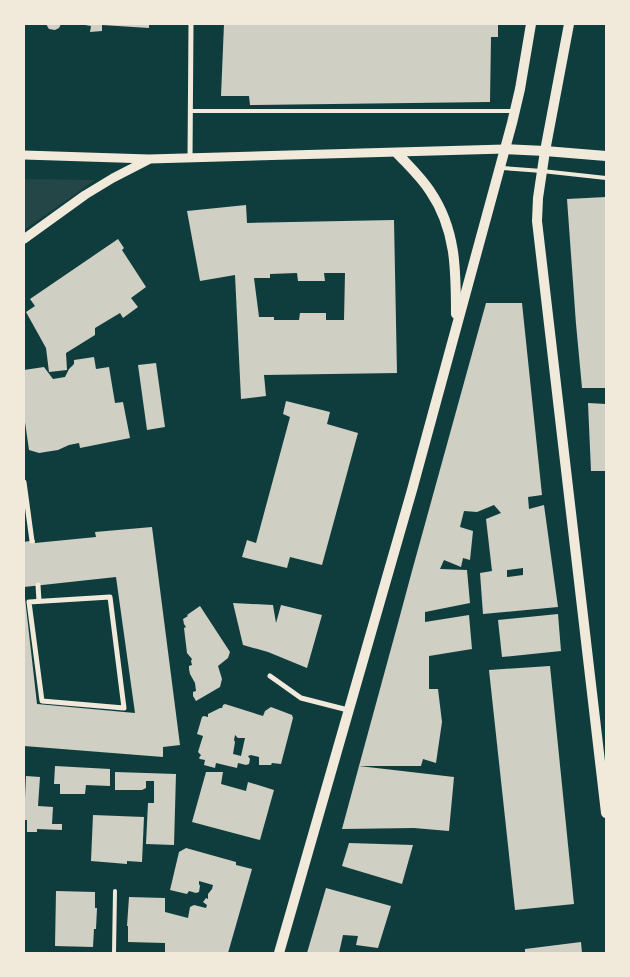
<svg xmlns="http://www.w3.org/2000/svg" width="630" height="977" viewBox="0 0 630 977" font-family="Signika,sans-serif">
  <rect width="100%" height="100%" fill="#0f3d3e"/>
  <!-- green -->
  <polygon fill="#244646" points="24,179 95,180 24,230"/>
  <!-- building -->
  <g fill="#cfcfc3" fill-rule="evenodd">
    <polygon points="46,24 61,24 59,28 55,30 49,29"/>
    <polygon points="85,24 149,24 149,28 102,25 102,31 90,32 91,26 85,25"/>
    <polygon points="224,24 498,24 498,37 491,37 490,102 250,105 249,96 221,96"/>
    <polygon points="606,197 606,388 582,388 576,324 567,199"/>
    <path d="M 246,205 L 247,223 L 394,220 L 397,373 L 264,375 L 266,396 L 241,399 L 235,275 L 200,281 L 187,211 ZM 297,273 L 298,281 L 325,281 L 324,273 L 345,273 L 344,320 L 326,320 L 326,313 L 300,313 L 299,320 L 274,320 L 274,317 L 259,317 L 254,278 L 270,278 L 270,274 Z"/>
    <polygon points="118,239 124,248 122,250 146,287 131,298 138,307 123,318 120,313 95,328 95,335 66,353 67,370 49,372 46,348 26,312 35,306 30,299"/>
    <path d="M 486,303 L 522,303 L 542,495 L 528,497 L 529,509 L 544,505 L 558,607 L 483,614 L 480,573 L 492,571 L 486,519 L 501,513 L 494,505 L 477,512 L 464,511 L 460,527 L 473,531 L 470,560 L 463,558 L 461,567 L 444,560 L 440,569 L 467,570 L 470,603 L 425,612 L 425,622 L 469,615 L 472,649 L 429,656 L 429,689 L 438,689 L 442,722 L 436,763 L 423,759 L 421,766 L 359,766 L 454,777 L 449,831 L 414,828 L 342,829 L 359,766 L 398,623 L 412,571 ZM 523,568 L 523,575 L 507,577 L 507,570 Z"/>
    <polygon points="94,357 96,369 109,367 115,403 123,402 130,438 80,448 79,443 69,445 58,450 39,453 29,450 24,415 24,370 44,367 53,379 65,377 69,369 74,364 74,360"/>
    <polygon points="156,363 165,427 147,430 138,365"/>
    <polygon points="286,401 330,412 327,424 358,433 322,565 290,557 287,568 242,557 247,540 256,543 290,417 283,414"/>
    <polygon points="588,403 606,404 606,471 591,471"/>
    <polygon points="152,527 180,745 163,747 163,757 24,746 24,598 25,598 37,704 135,713 116,577 24,587 24,542 35,540 35,543 96,537 95,532"/>
    <polygon points="233,603 273,605 276,623 281,605 322,615 307,668 268,652 243,645"/>
    <polygon points="200,606 230,652 228,658 218,666 222,679 220,687 196,701 193,696 193,692 196,691 195,683 190,674 189,669 189,666 192,665 191,661 192,659 187,653 184,628 186,627 184,624 183,619 188,616 187,615"/>
    <polygon points="558,614 561,651 502,657 498,620"/>
    <polygon points="550,666 574,904 515,910 489,670"/>
    <path d="M 225,704 L 263,716 L 265,711 L 271,707 L 292,715 L 293,718 L 281,764 L 272,763 L 271,765 L 259,765 L 259,757 L 251,755 L 248,756 L 250,759 L 249,764 L 246,765 L 238,763 L 237,768 L 216,763 L 215,768 L 204,765 L 205,760 L 200,759 L 199,758 L 201,755 L 198,752 L 203,736 L 197,734 L 202,717 L 204,716 L 208,717 L 208,714 L 220,708 L 222,708 L 223,705 ZM 235,735 L 238,738 L 245,738 L 241,756 L 233,754 L 235,742 L 234,740 Z"/>
    <polygon points="55,766 110,769 110,786 86,785 85,794 60,794 60,784 54,784"/>
    <polygon points="115,772 176,774 174,845 146,844 148,803 154,803 154,781 146,781 146,788 142,790 115,790"/>
    <polygon points="206,772 223,772 221,784 246,791 248,782 274,790 260,840 192,822"/>
    <polygon points="26,776 40,777 38,806 53,807 52,824 62,824 62,830 37,829 37,832 27,832 27,820 24,820"/>
    <polygon points="93,815 144,817 142,862 127,861 127,864 91,861"/>
    <polygon points="349,843 413,845 402,884 342,866"/>
    <polygon points="186,848 236,862 236,865 252,869 228,953 165,953 165,943 128,942 128,926 127,926 129,897 165,898 165,912 188,918 190,907 194,905 206,908 207,905 203,902 206,898 208,899 208,894 212,889 213,885 199,881 199,884 200,886 199,892 196,893 189,891 187,894 170,890 179,852"/>
    <polygon points="326,888 391,906 378,948 356,945 358,936 343,935 339,953 307,953"/>
    <polygon points="56,891 95,892 95,908 97,908 96,929 94,929 93,947 55,946"/>
    <polygon points="581,942 582,953 525,953 525,949"/>
  </g>
  <g fill="none" stroke-linecap="round" stroke-linejoin="round">
    <!-- service -->
    <g stroke="#f1e9da" stroke-width="4">
      <polyline points="191,111 513,111"/>
      <polyline points="502,168 542,171 606,178"/>
      <polyline points="114,953 115,891"/>
    </g>
    <!-- minor -->
    <g stroke="#f1e9da" stroke-width="5">
      <polyline points="190,158 191,24"/>
      <polyline points="24,482 32,541"/>
      <polyline points="38,585 39,601"/>
      <polygon points="110,597 124,708 42,701 29,602"/>
      <polyline points="270,676 301,698 348,710"/>
    </g>
    <!-- tertiary -->
    <g stroke="#f1e9da" stroke-width="9">
      <polyline points="24,155 149,159 505,149"/>
      <polyline points="24,239 85,195 113,178 148,160"/>
    </g>
    <!-- secondary -->
    <g stroke="#f1e9da" stroke-width="10">
      <polyline points="569,24 545,151 538,198 537,221 606,813"/>
      <polyline points="505,149 545,151 606,156"/>
      <path d="M 397,153 C 408,165 421,177 430,191 C 456,229 456,270 456,314"/>
      <polyline points="279,953 412,490 512,123 520,89 531,24"/>
    </g>
  </g>
  <!-- border -->
  <rect width="630" height="977" fill="none" stroke="#f1e9da" stroke-width="50"/>
</svg>
